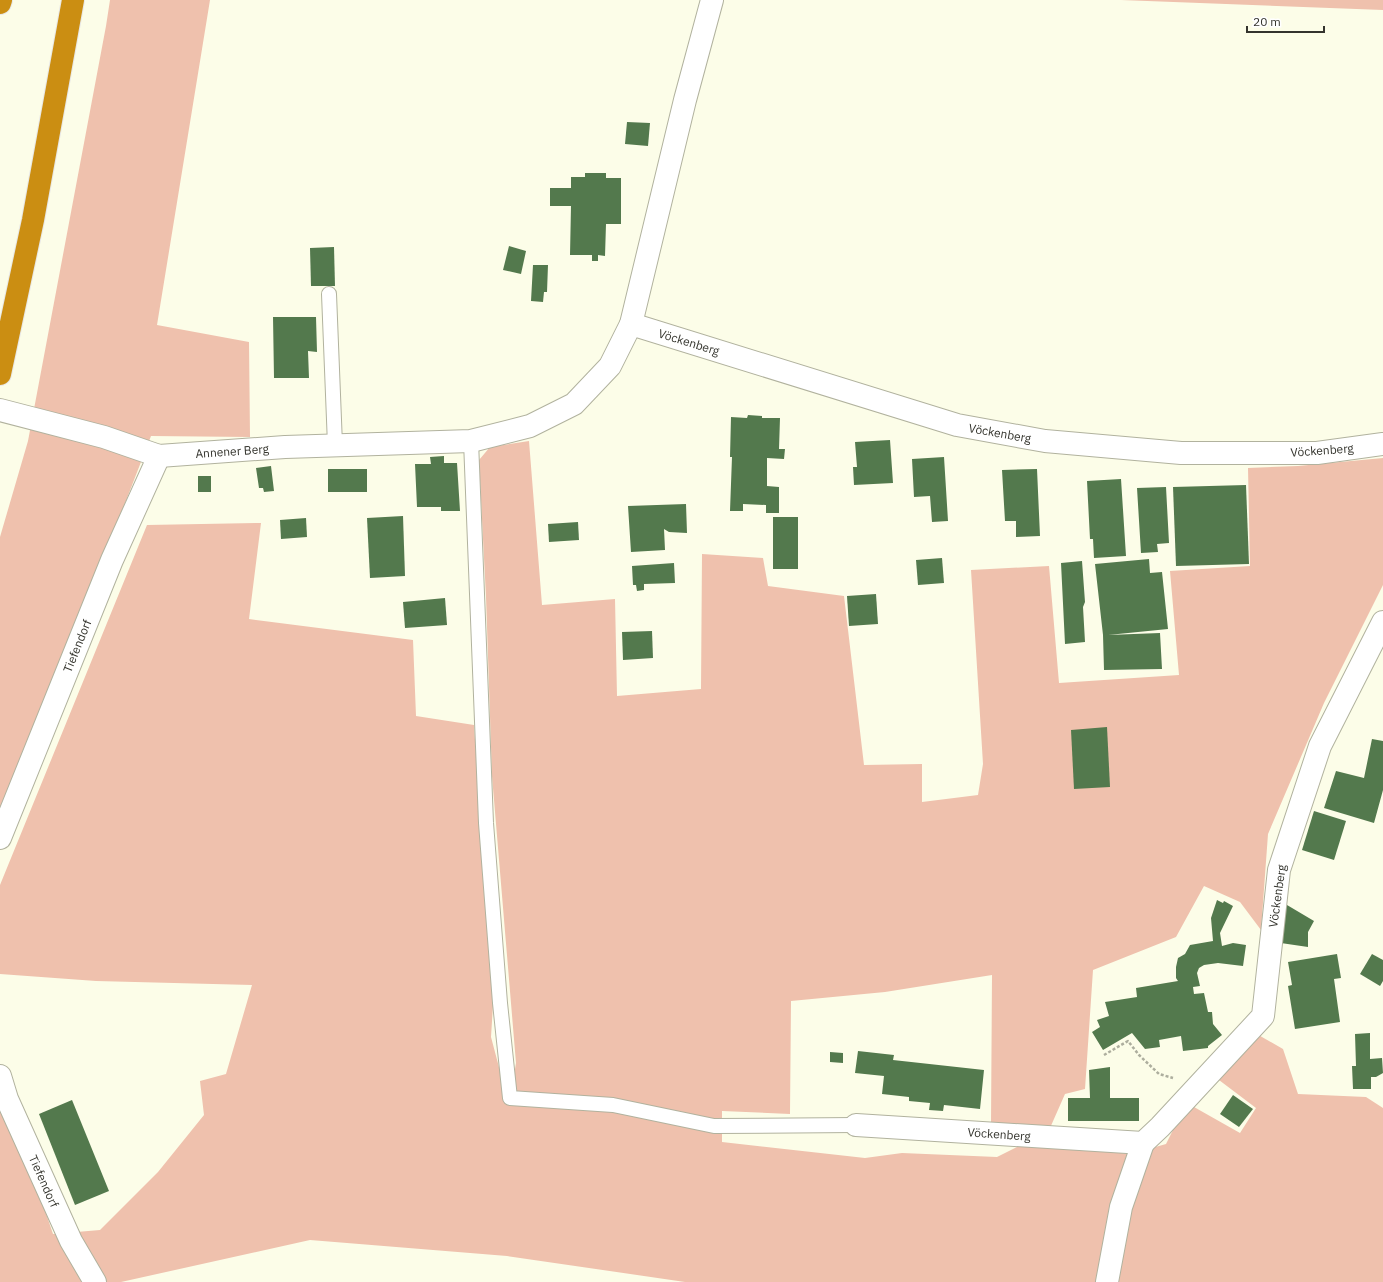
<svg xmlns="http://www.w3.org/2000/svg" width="1383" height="1282" viewBox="0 0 1383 1282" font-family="'IBM Plex Sans',sans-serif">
  <rect width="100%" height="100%" fill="#fcfde8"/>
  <!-- green -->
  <g fill="#efc1ad">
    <polygon points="110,0 210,0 157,325 249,342 250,437 151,436 0,827 0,537 28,441 106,26"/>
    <polygon points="1121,0 1383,0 1383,10"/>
    <polygon points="529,441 542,605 615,599 617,696 701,689 702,554 763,558 768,586 844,596 864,765 922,764 922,802 978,795 983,764 971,570 1049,566 1059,683 1179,675 1170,571 1250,566 1248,468 1298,466 1383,458 1383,585 1324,703 1268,834 1261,930 1240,902 1204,886 1176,937 1093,970 1085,1089 1065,1094 1050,1128 991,1125 992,975 885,992 791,1001 790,1114 722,1111 722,1142 865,1158 902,1153 997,1157 1025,1143 1131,1154 1166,1144 1177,1122 1194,1107 1240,1133 1256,1108 1215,1077 1255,1033 1283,1049 1298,1094 1366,1097 1383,1108 1383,1282 685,1282 507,1256 310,1240 121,1282 0,1282 0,1078 53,1234 100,1230 158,1172 204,1115 200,1081 226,1074 252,985 96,981 0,974 0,885 147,525 261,523 249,619 413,640 416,716 474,725 493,1005 491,1037 509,1105 516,1063 492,776 486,597 479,460 490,447"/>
  </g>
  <!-- building -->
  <g fill="#53794d">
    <polygon points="627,122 650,123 648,146 625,144"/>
    <polygon points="585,173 606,173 606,178 621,178 621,224 606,224 605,256 598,255 598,261 592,261 592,255 570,255 571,206 550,206 550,188 571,188 571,177 585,177"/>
    <polygon points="509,246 526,251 521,274 503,270"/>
    <polygon points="334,247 335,286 311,286 310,248"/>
    <polygon points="533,265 548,265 547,292 544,292 543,302 531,301"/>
    <polygon points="273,317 316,317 317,352 308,351 309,378 274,378"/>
    <polygon points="748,415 762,416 762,418 780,418 779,449 785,449 784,459 767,458 767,486 779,487 779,513 766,513 766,505 743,504 743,511 730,511 732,457 730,457 731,417 747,418"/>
    <polygon points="890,440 893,483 854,485 853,467 857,467 855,442"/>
    <polygon points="444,456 444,463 457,463 460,511 441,511 441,507 417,507 415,464 431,464 430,457"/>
    <polygon points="944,457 948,521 932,522 930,496 914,497 912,459"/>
    <polygon points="271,466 274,491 264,492 263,488 259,488 256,468"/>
    <rect x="328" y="469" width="39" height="23"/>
    <polygon points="1037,469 1040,536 1016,537 1016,521 1005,521 1002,470"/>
    <rect x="198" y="476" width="13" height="16"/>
    <polygon points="1121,479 1126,556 1094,558 1093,539 1090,539 1087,481"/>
    <polygon points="1246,485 1249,564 1176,566 1173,487"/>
    <polygon points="1166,487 1169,543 1157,544 1158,552 1141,553 1137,488"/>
    <polygon points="686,504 687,533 669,532 664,529 665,550 631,552 628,506"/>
    <polygon points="403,516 405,576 370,578 367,518"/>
    <rect x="773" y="517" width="25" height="52"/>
    <polygon points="306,518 307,537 281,539 280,520"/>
    <polygon points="578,522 579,540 549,542 548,524"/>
    <polygon points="942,558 944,583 918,585 916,560"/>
    <polygon points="1149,559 1150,573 1162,572 1168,629 1108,635 1160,633 1162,669 1104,670 1103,635 1095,564"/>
    <polygon points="1082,561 1085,602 1083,607 1085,642 1065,644 1061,563"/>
    <polygon points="674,563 675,583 644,584 644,590 637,591 636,585 633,585 632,566"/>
    <polygon points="876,594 878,624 849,626 847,596"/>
    <polygon points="445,598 447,625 405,628 403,602"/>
    <polygon points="652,631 653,658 623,660 622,632"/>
    <polygon points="1107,727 1110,787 1074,789 1071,730"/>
    <polygon points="1372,739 1383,741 1383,790 1374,823 1324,808 1336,771 1364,778"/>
    <polygon points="1314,811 1346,821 1334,860 1302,850"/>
    <polygon points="1217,900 1223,903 1224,901 1233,906 1220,933 1222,946 1233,943 1246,945 1243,966 1218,963 1204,965 1199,968 1197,973 1200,986 1193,987 1194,994 1204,993 1208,1012 1212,1012 1213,1024 1222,1035 1208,1046 1208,1048 1183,1051 1181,1036 1159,1040 1160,1047 1145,1049 1132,1033 1103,1050 1092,1032 1100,1027 1097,1020 1109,1016 1105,1002 1137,997 1136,988 1178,981 1176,978 1176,967 1178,958 1185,954 1190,945 1213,941 1211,918"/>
    <polygon points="1279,903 1287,905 1314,921 1308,932 1308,947 1274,942"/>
    <polygon points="1337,954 1341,978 1334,979 1340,1022 1295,1029 1288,986 1292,985 1288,962"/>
    <polygon points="1372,954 1383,960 1383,981 1380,986 1360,974"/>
    <polygon points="1370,1033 1370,1059 1382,1058 1383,1073 1376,1077 1371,1077 1371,1089 1353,1089 1352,1066 1356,1066 1355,1034"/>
    <polygon points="858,1051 894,1055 893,1060 984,1070 980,1109 944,1105 943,1111 929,1110 930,1103 909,1101 909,1097 882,1094 884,1076 855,1073"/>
    <polygon points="830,1052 843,1053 843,1063 830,1062"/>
    <polygon points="1110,1067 1110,1098 1139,1098 1139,1121 1068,1121 1068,1098 1090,1098 1089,1070"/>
    <polygon points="1233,1095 1253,1109 1239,1127 1220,1114"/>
    <polygon points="72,1100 109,1191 75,1205 39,1114"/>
  </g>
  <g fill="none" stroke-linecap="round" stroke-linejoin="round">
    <defs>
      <g id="service">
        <polyline points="329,294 335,445"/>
        <polyline points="471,441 486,823 500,1003 510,1098 613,1105 714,1126 856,1125"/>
      </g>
      <g id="minor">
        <polyline points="631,324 957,425 1045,441 1181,453 1317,453 1383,444"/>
        <polyline points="0,410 104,437 159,456 285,447 471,441 530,426 574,404 610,366 631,324 685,100 712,0"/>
        <polyline points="0,838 112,560 159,456"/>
        <polyline points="0,1076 7,1099 71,1241 95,1282"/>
        <polyline points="856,1125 1143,1143 1160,1127 1263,1016 1279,870 1320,746 1383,622"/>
        <polyline points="1107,1282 1121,1207 1143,1143"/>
      </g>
      <g id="motorway">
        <polyline points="0,3 1,0"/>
        <polyline points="0,374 33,220 73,0"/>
      </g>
    </defs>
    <!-- service casing -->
    <use href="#service" stroke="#b1b29e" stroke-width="16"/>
    <!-- minor casing -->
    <use href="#minor" stroke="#b1b29e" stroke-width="24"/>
    <!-- motorway casing -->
    <use href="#motorway" stroke="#e7e7e6" stroke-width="24"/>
    <!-- path -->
    <polyline stroke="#adae9e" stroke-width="2.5" stroke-dasharray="3 2" stroke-linecap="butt" points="1104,1055 1128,1041 1139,1055 1159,1074 1173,1078"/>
    <!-- service -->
    <use href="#service" stroke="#fff" stroke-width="14"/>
    <!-- minor -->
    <use href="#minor" stroke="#fff" stroke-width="22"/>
    <!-- motorway -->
    <use href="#motorway" stroke="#cb8e12" stroke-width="22"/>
  </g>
  <g text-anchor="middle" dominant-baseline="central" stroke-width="4" stroke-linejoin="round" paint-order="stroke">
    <!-- street labels -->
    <g font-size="12" fill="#34342d" stroke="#fff">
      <text transform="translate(689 342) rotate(17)">Vöckenberg</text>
      <text transform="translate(1000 433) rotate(10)">Vöckenberg</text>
      <text transform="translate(1322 450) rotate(-4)">Vöckenberg</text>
      <text transform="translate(232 451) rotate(-4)">Annener Berg</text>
      <text transform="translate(77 646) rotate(-68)">Tiefendorf</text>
      <text transform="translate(1277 896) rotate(-82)">Vöckenberg</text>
      <text transform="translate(999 1134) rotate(4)">Vöckenberg</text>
      <text transform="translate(44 1181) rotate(66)">Tiefendorf</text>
    </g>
  </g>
  <!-- scale -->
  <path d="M1247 26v6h77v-6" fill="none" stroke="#34342d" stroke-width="2"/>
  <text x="1253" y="26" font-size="12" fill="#34342d" stroke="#ffffff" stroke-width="3" paint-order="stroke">20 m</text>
</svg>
